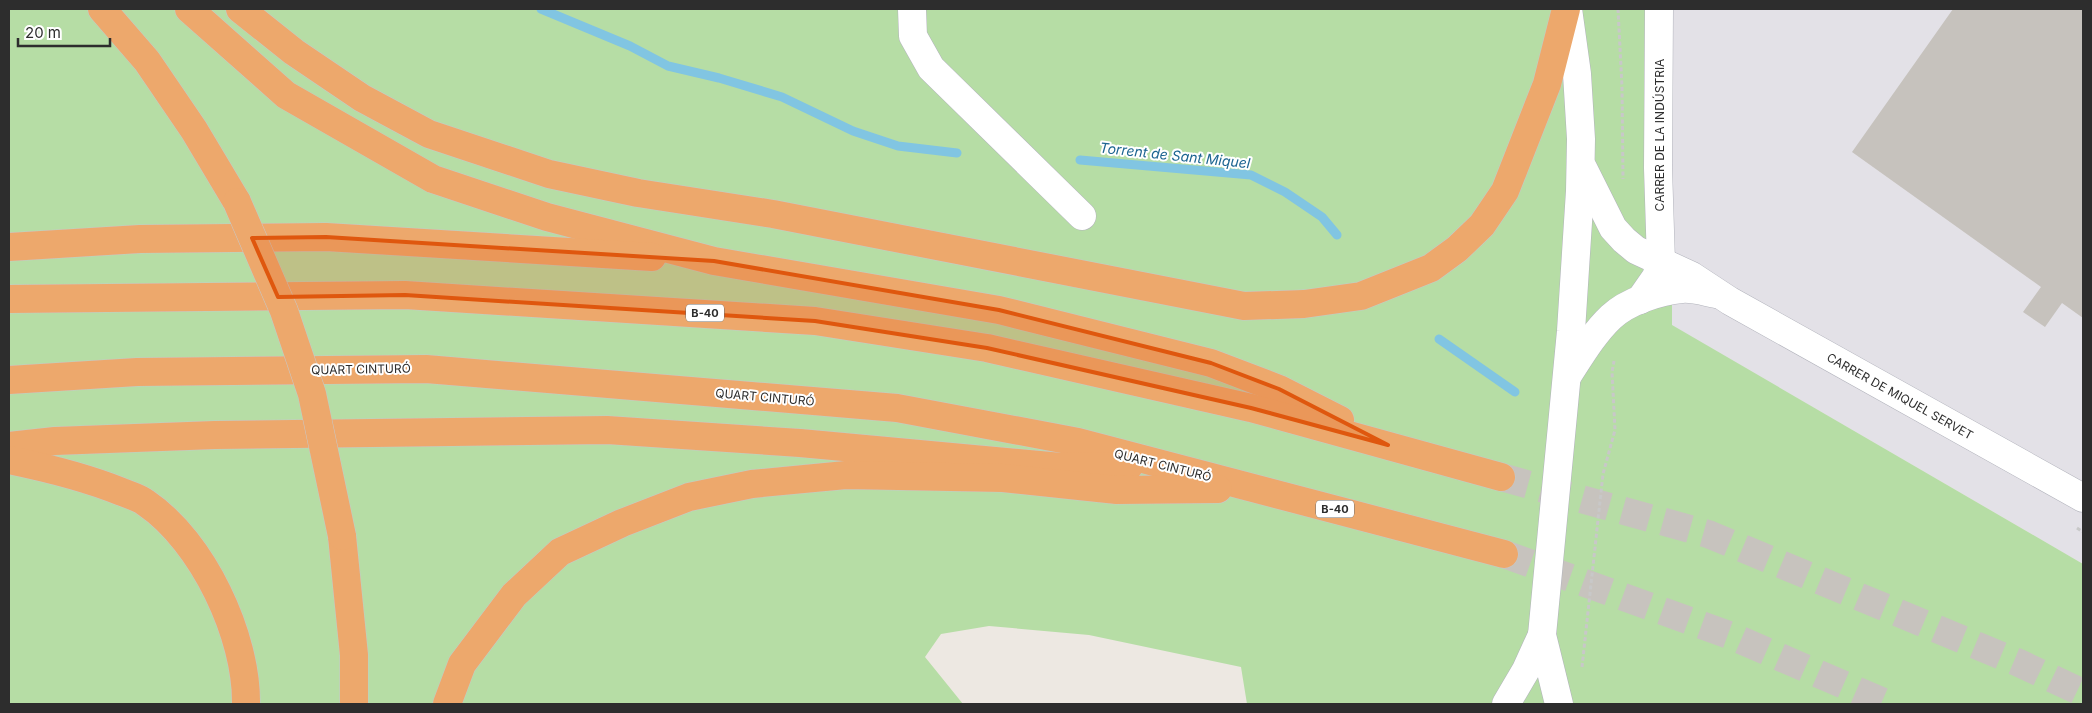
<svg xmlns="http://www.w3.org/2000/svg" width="2092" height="713" viewBox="0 0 2092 713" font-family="Inter,sans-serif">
  <rect width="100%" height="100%" fill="#ede8e2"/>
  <!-- industrial -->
  <polygon fill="#e3e1e7" points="1672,9 2083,9 2083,564 1671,325"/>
  <!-- green -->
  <polygon fill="#b6dda5" points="9,9 1672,9 1672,325 2083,564 2083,704 1247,704 1241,667 1089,635 989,626 941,634 925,657 963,704 9,704"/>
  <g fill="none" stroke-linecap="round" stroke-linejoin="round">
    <!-- stream -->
    <g stroke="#81c5e2" stroke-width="9">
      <polyline points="541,9 630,46 668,66 719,78 782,97 853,131 898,146 957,153"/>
      <polyline points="1080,160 1251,175 1285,192 1322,217 1337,235"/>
      <polyline points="1439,339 1515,392"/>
    </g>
  </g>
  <!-- building -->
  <polygon fill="#c6c2bd" points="1953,9 2083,9 2083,318 2062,303 2045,327 2023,312 2041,287 1852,152"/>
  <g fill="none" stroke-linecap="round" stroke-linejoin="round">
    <!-- highway-tunnel -->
    <g stroke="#c7c3be" stroke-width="28" stroke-dasharray="28 14" stroke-linecap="butt">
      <polyline points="1501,477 1708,534 2019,663 2083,693"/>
      <polyline points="1504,554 1729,635 1888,704"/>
    </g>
    <defs>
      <g id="minor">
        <polyline points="912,9 913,36 931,68 1082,216"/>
        <polyline points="1583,168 1613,228 1624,240 1636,250 1692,276 1730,301 2083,498"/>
        <polyline points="1640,300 1656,277 1661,262 1658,168 1659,9"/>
        <path d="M 1568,375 C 1581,355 1594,333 1611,317 C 1628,301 1660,291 1682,289 C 1693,288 1705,292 1716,294"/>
        <polyline points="1506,704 1526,670 1542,635"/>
        <polyline points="1559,704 1542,635 1571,331 1580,191 1581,139 1577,74 1568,9"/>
      </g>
      <g id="highway">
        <polyline points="102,9 147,61 194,130 237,202"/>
        <polyline points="189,9 286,95 433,179 547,217 714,261 999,310 1211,363 1279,389 1340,420"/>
        <polyline points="240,9 294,52 362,98 429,134 549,174 638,193 773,214 1244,306 1304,304 1361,296 1431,268 1457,249 1482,225 1505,191 1547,84 1566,9"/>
        <polyline points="9,247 140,239 326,237 652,257"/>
        <polyline points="9,299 405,295 815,321 987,348 1251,408 1501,477"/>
        <polyline points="9,380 137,372 426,369 897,408 1078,442 1504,554"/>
        <polyline points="9,446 55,441 215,435 607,430 800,443 1061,467 1129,466"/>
        <path d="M 9,460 C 48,468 85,477 122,492 C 130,495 140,498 146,503 C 203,542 247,636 246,704"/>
        <polyline points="342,536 354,655 354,704"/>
        <polyline points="447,704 462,664 514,595 560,552 622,523 689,497 752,484 846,475 1003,478 1117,490 1218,489"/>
      </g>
    </defs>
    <!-- minor casing -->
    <use href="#minor" stroke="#b2b3bc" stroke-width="29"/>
    <!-- highway casing -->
    <use href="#highway" stroke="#c8c8c8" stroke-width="29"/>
    <!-- path -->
    <g stroke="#c8c8c8" stroke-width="3" stroke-dasharray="4 2.5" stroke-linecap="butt">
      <polyline points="1618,9 1622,87 1623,179"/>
      <polyline points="2077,528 2083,532"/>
      <polyline points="1582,667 1603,474 1615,430 1612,372 1614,361"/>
    </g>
    <!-- minor -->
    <use href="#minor" stroke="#fff" stroke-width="28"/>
    <!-- highway -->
    <use href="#highway" stroke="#eda86c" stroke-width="28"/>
    <defs>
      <polyline id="highway-bridge" points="237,202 284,311 312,394 342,536"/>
    </defs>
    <!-- highway-bridge casing -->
    <use href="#highway-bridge" stroke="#c8c8c8" stroke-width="29" stroke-linecap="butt"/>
    <!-- highway-bridge -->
    <use href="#highway-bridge" stroke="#eda86c" stroke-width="28"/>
  </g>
  <!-- marked area -->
  <path fill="#df570e" fill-opacity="0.2" stroke="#df570e" stroke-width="4" stroke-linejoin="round" d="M 326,237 L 714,261 L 999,310 L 1211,363 L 1279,389 L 1388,445 L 1251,408 L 987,348 L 815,321 L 405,295 L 278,297 L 252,238 Z"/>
  <g text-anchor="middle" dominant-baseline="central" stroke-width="4" stroke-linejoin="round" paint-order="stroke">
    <!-- shield labels -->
    <g fill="#fff" stroke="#6c6c6c" stroke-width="1">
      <rect x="686" y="304.5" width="38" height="17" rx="4"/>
      <rect x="1316" y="500.5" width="38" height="17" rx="4"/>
    </g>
    <g font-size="11" font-weight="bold" fill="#2d2d2d">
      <text x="705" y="313">B-40</text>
      <text x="1335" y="509">B-40</text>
    </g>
    <!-- street labels -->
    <g font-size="12" fill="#2d2d2d" stroke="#fff">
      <text transform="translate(1659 135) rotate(-90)">CARRER DE LA INDÚSTRIA</text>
      <text transform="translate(361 369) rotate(-1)">QUART CINTURÓ</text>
      <text transform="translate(1900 396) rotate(29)">CARRER DE MIQUEL SERVET</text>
      <text transform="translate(765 397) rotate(5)">QUART CINTURÓ</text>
      <text transform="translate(1163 465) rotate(14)">QUART CINTURÓ</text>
    </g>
    <!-- water labels -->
    <g font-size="14" font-style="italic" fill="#1d6591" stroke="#fff">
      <text transform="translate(1175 155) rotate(6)">Torrent de Sant Miquel</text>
    </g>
  </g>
  <!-- border -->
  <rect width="2092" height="713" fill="none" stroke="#2d2d2d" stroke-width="20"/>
  <!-- scale -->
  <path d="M18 38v8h92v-8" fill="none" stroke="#2d2d2d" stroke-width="2.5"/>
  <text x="25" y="38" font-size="15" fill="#2d2d2d" stroke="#ffffff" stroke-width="4" paint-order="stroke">20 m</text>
</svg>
